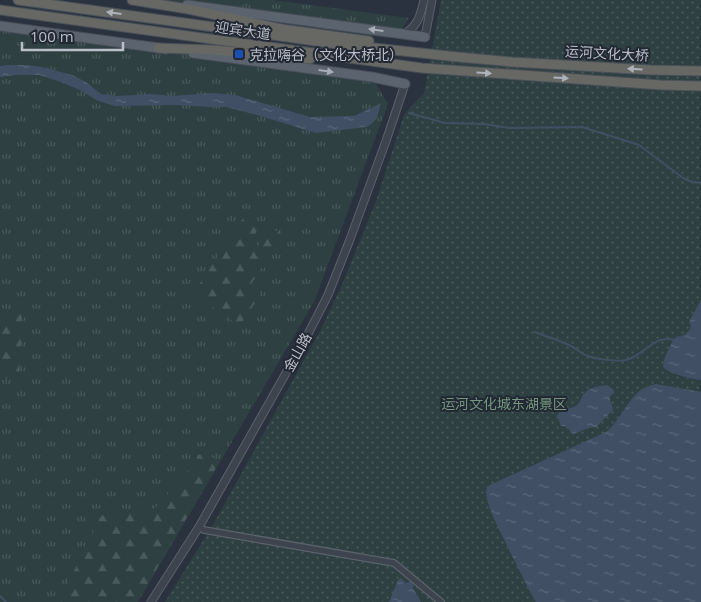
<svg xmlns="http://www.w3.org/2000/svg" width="701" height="602" viewBox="0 0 701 602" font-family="'Open Sans','Noto Sans SC',sans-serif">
  <defs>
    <pattern id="grass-tufts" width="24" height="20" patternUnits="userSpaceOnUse" patternTransform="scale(1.25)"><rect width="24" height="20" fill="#2e4041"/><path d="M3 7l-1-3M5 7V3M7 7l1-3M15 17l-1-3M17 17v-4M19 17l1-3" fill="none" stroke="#4a5a5b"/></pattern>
    <pattern id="forest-firs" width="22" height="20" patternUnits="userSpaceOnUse" patternTransform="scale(1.25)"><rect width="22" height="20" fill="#2e4041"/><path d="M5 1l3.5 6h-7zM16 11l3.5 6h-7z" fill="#4a5a5b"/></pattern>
    <pattern id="park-dots" width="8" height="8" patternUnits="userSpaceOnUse" patternTransform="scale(1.25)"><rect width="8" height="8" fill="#2e4041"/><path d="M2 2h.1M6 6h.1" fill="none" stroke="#4a5a5b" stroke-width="1.8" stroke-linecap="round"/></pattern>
    <pattern id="water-ripples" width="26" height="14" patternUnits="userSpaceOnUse" patternTransform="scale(1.25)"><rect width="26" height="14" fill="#414f65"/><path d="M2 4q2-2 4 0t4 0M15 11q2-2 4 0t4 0" fill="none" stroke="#5a677a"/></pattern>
  </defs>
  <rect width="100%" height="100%" fill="#29323e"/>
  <!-- grass -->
  <g fill="url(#grass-tufts)">
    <polygon points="138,0 273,0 409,18 402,29 395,36 386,38"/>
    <polygon points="0,23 371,75 388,104 314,302 138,602 0,602"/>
  </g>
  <!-- forest -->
  <g fill="url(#forest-firs)">
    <polygon points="245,215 261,222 249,247 256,249 270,228 281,233 274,248 250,286 261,294 240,326 193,294"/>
    <polygon points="0,310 22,311 19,380 0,377"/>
    <polygon points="208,453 219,463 137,602 59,602 100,517 107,512 154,509 163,501 181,475 191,469 198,455"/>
  </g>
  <!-- park -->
  <polygon fill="url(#park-dots)" points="441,0 701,0 701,602 165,602 214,523 319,333 341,287 376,201 404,115 414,103 424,93"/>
  <!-- water -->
  <g fill="url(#water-ripples)">
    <path d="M 7,65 L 27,65 L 42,67 L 72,75 L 86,82 L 101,94 L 117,96 L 151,94 L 173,96 L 212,93 L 235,95 L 310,117 L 354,116 L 381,103 C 378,114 378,122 366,127 L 316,133 L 257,115 L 226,107 L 210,107 L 177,105 L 115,106 L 98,101 L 80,90 L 58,81 L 39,75 L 15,75 L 0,77 L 0,66 Z"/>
    <path d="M 701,300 L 701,380 C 692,379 669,374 663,367 C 664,356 670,345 676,337 C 684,336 689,333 691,326 L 689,322 Z"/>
    <path d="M 656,384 L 701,392 L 701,602 L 536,602 L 530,592 L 493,517 L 487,500 L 486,492 L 487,487 L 492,484 L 606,432 C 621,420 628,397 644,388 C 648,386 652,385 656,384 Z"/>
    <path d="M 607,385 L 614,390 L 613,394 L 610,396 C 609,402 613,405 613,410 L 596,427 L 588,428 L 574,434 L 571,433 L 568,427 L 561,426 L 557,415 L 561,410 C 566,409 573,408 577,405 C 581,402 581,397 584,394 C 589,387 600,386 607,385 Z"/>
    <polygon points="401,578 406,583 411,581 414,585 413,588 421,602 389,602 398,580"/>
  </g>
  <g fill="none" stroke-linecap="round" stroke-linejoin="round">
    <!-- stream -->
    <g stroke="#414f65" stroke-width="2">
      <polyline points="409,113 445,123 484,124 510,128 582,127 639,145 683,178 692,182 701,183"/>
      <path d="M 535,332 C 547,337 560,340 571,346 C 577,349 582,354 588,356 C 595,359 619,362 626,360 C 644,356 654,334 674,340"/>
      <polyline points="0,596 6,602"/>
    </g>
    <defs>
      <polyline id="minor" points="199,527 204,530 394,563 441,602"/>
      <g id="tertiary">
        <path d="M 405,34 C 419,24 420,16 424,0"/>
        <polyline points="425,37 432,0"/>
        <polyline points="151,602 199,527 308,334 328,295 349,242 386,141 405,84"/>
      </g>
      <g id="primary">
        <polyline points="187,5 425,37"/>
        <polyline points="0,26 166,49"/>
        <polyline points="193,53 372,77 405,84"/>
      </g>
      <g id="trunk">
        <polyline points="18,0 337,44 458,57 512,62 651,70 701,71"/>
        <polyline points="132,0 188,9 282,29 369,41"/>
        <polyline points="0,10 422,68 661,85 701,86"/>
        <polyline points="158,48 214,50 310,59"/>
      </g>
    </defs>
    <!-- minor casing -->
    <use href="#minor" stroke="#5b626c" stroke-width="8"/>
    <!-- tertiary casing -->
    <use href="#tertiary" stroke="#5b626c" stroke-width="9"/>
    <!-- primary casing -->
    <use href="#primary" stroke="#474d58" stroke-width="11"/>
    <!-- trunk casing -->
    <use href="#trunk" stroke="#484f59" stroke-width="11"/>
    <!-- minor -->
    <use href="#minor" stroke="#3d444e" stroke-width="5.5"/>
    <!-- tertiary -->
    <use href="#tertiary" stroke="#3d444e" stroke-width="7"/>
    <!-- primary -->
    <use href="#primary" stroke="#5b636e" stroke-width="9"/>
    <!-- trunk -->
    <use href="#trunk" stroke="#676764" stroke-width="9"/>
  </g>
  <!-- one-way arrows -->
  <defs><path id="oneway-solid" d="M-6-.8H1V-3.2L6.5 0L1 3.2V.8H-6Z" transform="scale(1.25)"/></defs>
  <g fill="#aeb2ba">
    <use href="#oneway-solid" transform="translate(114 13) rotate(-172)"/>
    <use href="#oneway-solid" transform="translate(635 69) rotate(-177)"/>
    <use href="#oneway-solid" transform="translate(484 73) rotate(4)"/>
    <use href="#oneway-solid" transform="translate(561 78) rotate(4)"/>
  </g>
  <g fill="#a7adb7">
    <use href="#oneway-solid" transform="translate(376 30) rotate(-172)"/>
    <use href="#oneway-solid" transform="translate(326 71) rotate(8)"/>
  </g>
  <!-- markers -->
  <rect fill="#1a4fb4" stroke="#222934" stroke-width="2" x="234" y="49" width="10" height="10" rx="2.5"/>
  <g text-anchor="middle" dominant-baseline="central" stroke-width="4" stroke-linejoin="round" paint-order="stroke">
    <!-- street labels -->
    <g font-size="14" fill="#babfc9" stroke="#222934">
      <text transform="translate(243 30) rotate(8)">迎宾大道</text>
      <text transform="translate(607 53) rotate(3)">运河文化大桥</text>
      <text transform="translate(297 352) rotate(-61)">金山路</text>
    </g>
    <!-- poi labels -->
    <g font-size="14" fill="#babfc9" stroke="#222934" text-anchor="start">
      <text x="249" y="54">克拉嗨谷（文化大桥北）</text>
    </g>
    <!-- park labels -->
    <g font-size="14" fill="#74977d" stroke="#222934">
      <text x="504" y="403">运河文化城东湖景区</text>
    </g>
  </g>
  <!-- scale -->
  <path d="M22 42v8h101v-8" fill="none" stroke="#babfc9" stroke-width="2.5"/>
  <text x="30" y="42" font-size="15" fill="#babfc9" stroke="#222934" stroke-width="4" paint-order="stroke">100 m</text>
</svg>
